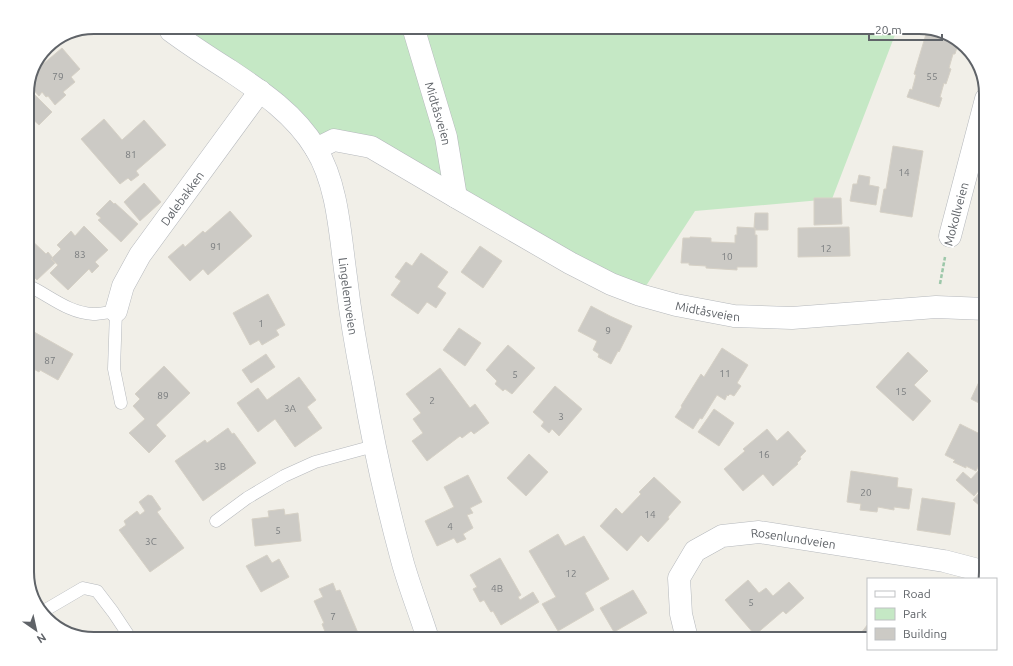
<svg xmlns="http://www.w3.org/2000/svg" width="1013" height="666" viewBox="0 0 1013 666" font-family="Ubuntu,sans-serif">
  <rect width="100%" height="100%" fill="#f1efe8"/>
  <!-- green -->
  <polygon fill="#c5e8c5" points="898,27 832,199 695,211 640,295 371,147 316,149 172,31"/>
  <!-- building -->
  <g fill="#cccac5" stroke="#d6d1c6">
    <polygon points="926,34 958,44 955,54 953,54 949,68 951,69 946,84 944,83 940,97 942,98 939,107 907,97 910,89 912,90 916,75 914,74"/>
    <polygon points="62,48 80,69 71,77 75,82 63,92 66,95 55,105 48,96 46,97 42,92 39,96 31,87 35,84 32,80 36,70"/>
    <polygon points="28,88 52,112 39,125 27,114 27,90"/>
    <polygon points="104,119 122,140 144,120 166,145 136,171 139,175 131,181 128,178 120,184 81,139"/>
    <polygon points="893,146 923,151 912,217 880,212 884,189 886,189"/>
    <polygon points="859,175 870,177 869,185 879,187 876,205 850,201 853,184 857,184"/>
    <polygon points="144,183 161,202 140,221 124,202"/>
    <polygon points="814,198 841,198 842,224 814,225"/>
    <polygon points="110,200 114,204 115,203 138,224 121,242 98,220 101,218 96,214"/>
    <polygon points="230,211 252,236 208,275 203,269 190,281 168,257 183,244 185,247 203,231 205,233"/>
    <polygon points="755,213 768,213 768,230 755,230 755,228 754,228"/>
    <polygon points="981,214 986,215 986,242 979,241"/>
    <polygon points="84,226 108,250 95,262 99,266 92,273 89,269 68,290 50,273 58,265 51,259 61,249 57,245 71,231 75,236"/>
    <polygon points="737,227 755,228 755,235 757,235 757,267 737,267 737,270 706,268 706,266 689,265 689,263 681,263 683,238 690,238 690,237 711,238 711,242 735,243 735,235 737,235"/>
    <polygon points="849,227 850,256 798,257 798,228"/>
    <polygon points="28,237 46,254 48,252 53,258 51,259 55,263 37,280 27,270 27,238"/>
    <polygon points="480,246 502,261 483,288 461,272"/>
    <polygon points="421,253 448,272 437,287 446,293 436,308 427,302 418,314 391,295 401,281 395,277 406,262 412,266"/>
    <polygon points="268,294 285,325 276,330 279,335 262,345 259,340 250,345 233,313"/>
    <polygon points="591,306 610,316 632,326 619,352 618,351 611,364 598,357 599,354 593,350 597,341 578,331"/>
    <polygon points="27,328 73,354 58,380 40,370 39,372 32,368 34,366 27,362"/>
    <polygon points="459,328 481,343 465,366 443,350"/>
    <polygon points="508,345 535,368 512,394 505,389 503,391 495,384 497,381 486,370"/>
    <polygon points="722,348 748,365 737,383 741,386 734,396 730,394 728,396 727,395 725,400 717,395 702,419 700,418 693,429 675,417 682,407 681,406 701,374 704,377"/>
    <polygon points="908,352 928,371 914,385 931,401 913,421 876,387"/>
    <polygon points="266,354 275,367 251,383 242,370"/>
    <polygon points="164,366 190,393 156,425 166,436 149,453 129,433 145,419 133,406 140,399 135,394"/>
    <polygon points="986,367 986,408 980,405 981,404 971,399"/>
    <polygon points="440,368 470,408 475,404 489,423 474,434 471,431 462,438 460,436 427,461 412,441 423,433 413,419 421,413 406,394"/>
    <polygon points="299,377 316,400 307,407 322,428 295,447 275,419 258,432 237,403 258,388 267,400"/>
    <polygon points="555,386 582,409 559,436 552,429 549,433 541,426 544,422 533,412"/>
    <polygon points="714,409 734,423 719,446 698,432"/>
    <polygon points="960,424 986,437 986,450 976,471 966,466 966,468 953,462 955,460 945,455"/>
    <polygon points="228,428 232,434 234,433 256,463 203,501 175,461 205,440 207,443"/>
    <polygon points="767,429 777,441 788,431 806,451 800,457 801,459 797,463 798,464 773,486 763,474 743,491 724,469 745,451 743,449"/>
    <polygon points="529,454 548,472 526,496 507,478"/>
    <polygon points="980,469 986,474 986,482 974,496 956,480 963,472 971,479"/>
    <polygon points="851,471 898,478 897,487 912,489 909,509 894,507 894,510 878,507 877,512 860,510 861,504 847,502"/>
    <polygon points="468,475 482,502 470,508 473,513 467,515 473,528 463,534 466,539 457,543 454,538 437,546 425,521 454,507 444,487"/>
    <polygon points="654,477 681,502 668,517 669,519 648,542 641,535 627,551 600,526 616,508 622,514 641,494 639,492"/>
    <polygon points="986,485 986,511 973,500"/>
    <polygon points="148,495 152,496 161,509 157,512 184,548 150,572 119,530 126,525 124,521 137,511 140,515 145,511 139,502"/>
    <polygon points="922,498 955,503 950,535 917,530"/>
    <polygon points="284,509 285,515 298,513 301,541 255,546 252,519 269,517 268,511"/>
    <polygon points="558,534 565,546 584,536 609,579 585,593 594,610 558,631 542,604 556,597 529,551"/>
    <polygon points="267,555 272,563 279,559 289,577 261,592 246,566"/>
    <polygon points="500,558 521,595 518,597 520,600 533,592 539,602 501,625 493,611 491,612 484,600 480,602 473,589 477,587 470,575"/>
    <polygon points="748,580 759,593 766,588 773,596 789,582 804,598 786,614 783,611 755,635 725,600"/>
    <polygon points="333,583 336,591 340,590 358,633 344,639 328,639 322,624 324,623 314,601 323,597 319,589"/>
    <polygon points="633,590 647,613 614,632 600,608"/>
    <polygon points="868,624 868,639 860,639 863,635 861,633"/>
    <polygon points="513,633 515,639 500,639"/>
  </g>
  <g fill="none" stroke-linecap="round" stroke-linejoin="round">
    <defs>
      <g id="lane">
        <path d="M 27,285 C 49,295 68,313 93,314 C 101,314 108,312 116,311 L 114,369 L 121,403"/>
        <polyline points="216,521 247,498 284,476 315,462 374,446"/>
        <polyline points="42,612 83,588 97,591 113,612 131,639"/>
      </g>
      <g id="street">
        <path id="s1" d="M 414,30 L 446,137 L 456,197"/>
        <path id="s2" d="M 316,149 L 334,140 L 371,147 L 456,197 L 570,263 L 611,284 L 640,295 L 676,305 L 734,316 L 792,318 L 936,307 L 986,309"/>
        <polyline points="950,236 986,99"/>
        <path id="s3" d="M 116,311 L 123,286 L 140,255 L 260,91"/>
        <path id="s4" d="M 687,639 L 681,614 L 679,578 L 695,551 L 722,536 L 759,532 L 944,561 L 986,572"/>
      </g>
      <g id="secondary">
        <path id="s5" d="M 171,31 C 190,45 210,58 229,70 C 262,92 295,114 316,149 C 338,185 340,235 346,277 C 350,312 356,348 363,383 C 373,443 386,501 402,560 C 409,586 420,613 428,639"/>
      </g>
    </defs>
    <!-- lane casing -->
    <use href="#lane" stroke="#b5b8bc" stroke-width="13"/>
    <!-- street casing -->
    <use href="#street" stroke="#b5b8bc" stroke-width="23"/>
    <!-- secondary casing -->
    <use href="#secondary" stroke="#b6babf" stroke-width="23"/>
    <!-- path -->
    <polyline stroke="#9cc7a9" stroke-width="2.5" stroke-dasharray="4 2" stroke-linecap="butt" points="940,284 945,257"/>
    <!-- lane -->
    <use href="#lane" stroke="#fff" stroke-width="12"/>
    <!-- street -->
    <use href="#street" stroke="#fff" stroke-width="22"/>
    <!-- secondary -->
    <use href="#secondary" stroke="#fff" stroke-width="22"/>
  </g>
  <g text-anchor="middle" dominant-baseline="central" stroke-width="4" stroke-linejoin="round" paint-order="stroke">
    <!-- number labels -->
    <g font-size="10" fill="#7a7d7f">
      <text x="58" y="76">79</text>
      <text x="932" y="76">55</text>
      <text x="131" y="154">81</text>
      <text x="904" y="172">14</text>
      <text x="216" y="246">91</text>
      <text x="826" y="248">12</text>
      <text x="80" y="254">83</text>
      <text x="727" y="256">10</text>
      <text x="261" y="323">1</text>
      <text x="608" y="330">9</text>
      <text x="50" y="360">87</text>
      <text x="725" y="373">11</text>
      <text x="515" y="374">5</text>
      <text x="901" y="391">15</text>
      <text x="163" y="395">89</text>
      <text x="432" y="400">2</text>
      <text x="290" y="408">3A</text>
      <text x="561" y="416">3</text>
      <text x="764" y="454">16</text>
      <text x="220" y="466">3B</text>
      <text x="866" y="492">20</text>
      <text x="650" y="514">14</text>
      <text x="450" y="526">4</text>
      <text x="278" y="530">5</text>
      <text x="151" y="541">3C</text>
      <text x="571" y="573">12</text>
      <text x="497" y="588">4B</text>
      <text x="751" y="602">5</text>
      <text x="333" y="616">7</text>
    </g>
    <!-- street labels -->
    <g font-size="12" fill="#5f6368" stroke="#fff">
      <text stroke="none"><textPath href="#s1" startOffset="87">Midtåsveien</textPath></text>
      <text stroke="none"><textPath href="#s3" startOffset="132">Dølebakken</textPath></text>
      <text transform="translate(956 214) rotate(-75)">Mokollveien</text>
      <text stroke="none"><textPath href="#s5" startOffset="340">Lingelemveien</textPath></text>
      <text stroke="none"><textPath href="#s2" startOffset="435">Midtåsveien</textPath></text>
      <text stroke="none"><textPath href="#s4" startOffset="196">Rosenlundveien</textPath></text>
    </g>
  </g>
  <!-- crop -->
  <path d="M0 0H1013V666H0ZM94 34H919A60 60 0 0 1 979 94V572A60 60 0 0 1 919 632H94A60 60 0 0 1 34 572V94A60 60 0 0 1 94 34Z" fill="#fff" fill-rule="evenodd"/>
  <path fill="none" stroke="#5f6368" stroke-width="2" d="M94 34H919A60 60 0 0 1 979 94V572A60 60 0 0 1 919 632H94A60 60 0 0 1 34 572V94A60 60 0 0 1 94 34Z"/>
  <!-- legend -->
  <rect x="867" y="578" width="130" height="72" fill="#ffffff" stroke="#bfc1c3"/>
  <rect x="875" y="591" width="20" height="6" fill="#ffffff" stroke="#bfc1c3"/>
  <text x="903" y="598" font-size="12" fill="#5f6368">Road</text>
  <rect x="875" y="608" width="20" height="12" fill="#c5e8c5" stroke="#bfc1c3"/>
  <text x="903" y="618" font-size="12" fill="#5f6368">Park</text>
  <rect x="875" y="628" width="20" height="12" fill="#cccac5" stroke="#bfc1c3"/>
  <text x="903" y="638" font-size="12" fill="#5f6368">Building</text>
  <!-- north arrow -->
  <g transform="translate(36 630) rotate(146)" stroke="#ffffff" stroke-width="3" paint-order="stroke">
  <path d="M0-3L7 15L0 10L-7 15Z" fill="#5f6368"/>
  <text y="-6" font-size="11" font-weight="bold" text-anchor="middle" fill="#5f6368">N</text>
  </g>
  <!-- scale -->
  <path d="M869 34v6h73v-6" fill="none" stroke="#5f6368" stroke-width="2"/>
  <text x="875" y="34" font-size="12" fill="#5f6368" stroke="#ffffff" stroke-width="3" paint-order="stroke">20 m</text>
</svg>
